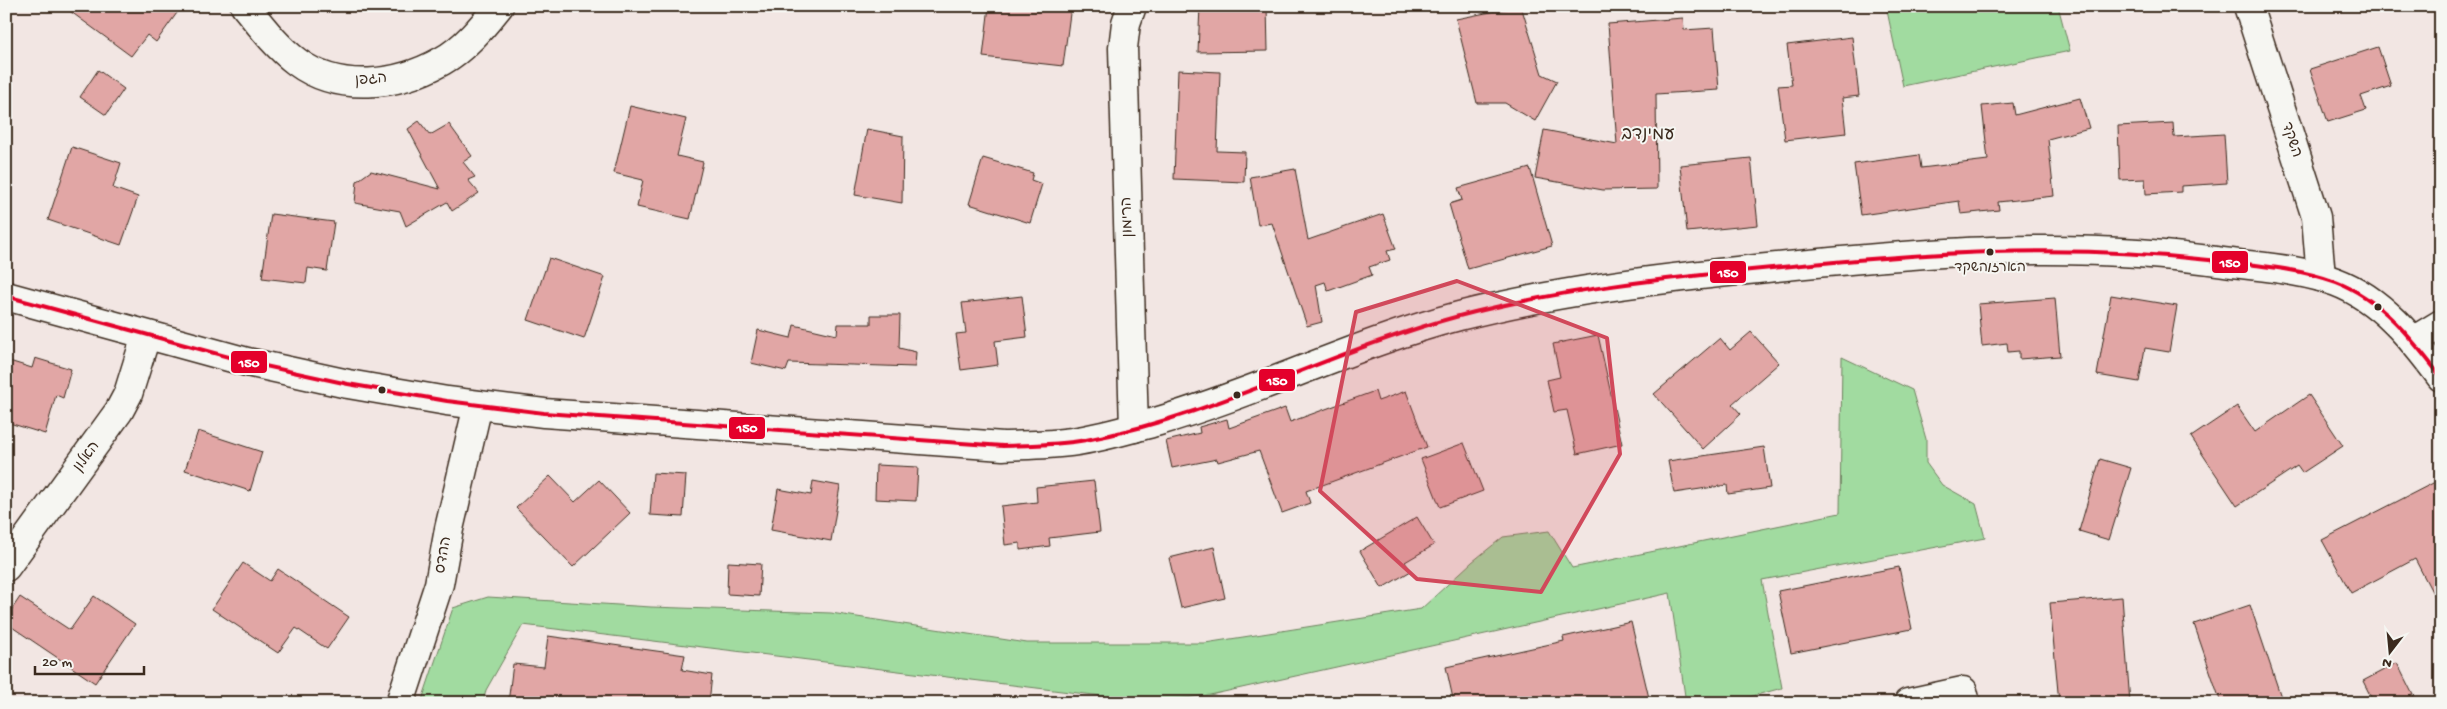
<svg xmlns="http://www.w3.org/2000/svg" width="2447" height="709" viewBox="0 0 2447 709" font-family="'Gochi Hand','Playpen Sans Hebrew',sans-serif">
  <rect width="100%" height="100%" fill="#f2e6e3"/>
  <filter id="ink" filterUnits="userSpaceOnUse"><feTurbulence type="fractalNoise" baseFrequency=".02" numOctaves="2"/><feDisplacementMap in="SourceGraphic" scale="10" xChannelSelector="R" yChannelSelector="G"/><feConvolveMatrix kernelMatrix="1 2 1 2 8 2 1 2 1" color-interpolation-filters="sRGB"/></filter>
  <g filter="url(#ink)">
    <!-- green -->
    <g fill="#a1dba0" stroke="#6e825f">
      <polygon points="1886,6 2058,6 2070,51 1903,86"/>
      <polygon points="1842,357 1912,390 1926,439 1926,463 1942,485 1976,504 1985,538 1762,580 1782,688 1727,703 1686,703 1670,593 1210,695 1151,702 523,625 486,690 483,703 421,703 453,608 488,597 651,607 831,613 1027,643 1205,643 1421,609 1472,562 1503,537 1549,531 1572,568 1840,513"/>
    </g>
    <!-- building -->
    <g fill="#e1a6a5" stroke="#3b2a1e">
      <polygon points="63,6 182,6 156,42 147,35 131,56"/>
      <polygon points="989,6 1071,6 1063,66 983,57"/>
      <polygon points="1200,6 1267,6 1268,51 1198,52"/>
      <polygon points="1521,6 1542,74 1557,81 1535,121 1505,103 1477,103 1456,19"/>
      <polygon points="1683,18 1684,30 1714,28 1719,90 1656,94 1657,189 1603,190 1535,178 1544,130 1617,144 1608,24"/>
      <polygon points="1852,37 1859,96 1842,98 1846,133 1785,140 1778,86 1792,85 1787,45"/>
      <polygon points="2378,47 2391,86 2361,96 2366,110 2328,122 2310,69"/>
      <polygon points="98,70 124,89 106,115 80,97"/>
      <polygon points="1178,70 1220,72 1217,151 1245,152 1244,182 1174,179"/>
      <polygon points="2080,98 2089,128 2048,139 2054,196 1998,202 1999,210 1961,214 1959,201 1861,215 1854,164 1919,155 1921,168 1988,160 1982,106 2013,103 2015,115"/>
      <polygon points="630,106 686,119 677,156 703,162 690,219 637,207 643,180 614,173"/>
      <polygon points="419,121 430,135 449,124 472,156 463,162 475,177 468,180 479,193 452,211 447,202 406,226 400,211 355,203 357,181 371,171 440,189 408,129"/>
      <polygon points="2173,123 2174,137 2224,134 2227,183 2181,186 2181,192 2146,194 2145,179 2120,180 2118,126"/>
      <polygon points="867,129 903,136 902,203 855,195"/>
      <polygon points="72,147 121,163 113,188 138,197 121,245 48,220"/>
      <polygon points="983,158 1033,173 1031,180 1042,184 1030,223 969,204"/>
      <polygon points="1751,158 1758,225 1687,232 1680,165"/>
      <polygon points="1530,168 1552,246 1468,269 1449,204 1462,200 1458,188"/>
      <polygon points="1295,169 1308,240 1383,214 1396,249 1387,251 1390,260 1369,267 1372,275 1328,291 1325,282 1316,285 1322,322 1307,326 1272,223 1258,225 1250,177"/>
      <polygon points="271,214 334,222 327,271 308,268 306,283 262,278"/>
      <polygon points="549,258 605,277 584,339 528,320"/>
      <polygon points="2111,295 2177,306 2169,352 2145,348 2139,382 2097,375"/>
      <polygon points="1022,296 1027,337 995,341 998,365 961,370 956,334 966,333 962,303"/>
      <polygon points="2055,298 2060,356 2019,359 2019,351 2008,352 2007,343 1982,346 1978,304"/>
      <polygon points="871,315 900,315 899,348 916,352 915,367 789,363 786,371 751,363 758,330 791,338 794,325 837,335 838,324 871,324"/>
      <polygon points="1751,332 1779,363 1732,404 1741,414 1703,449 1654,394 1720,338 1730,350"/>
      <polygon points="1598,335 1622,444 1577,454 1567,410 1554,412 1547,380 1560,377 1553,344"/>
      <polygon points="35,358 71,369 63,398 56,395 45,434 6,422 6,360 32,368"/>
      <polygon points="1375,391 1378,401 1406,391 1427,447 1306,491 1310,503 1282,513 1259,451 1218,462 1217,459 1172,468 1166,441 1200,433 1199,427 1227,419 1229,428 1285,408 1290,422"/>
      <polygon points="2309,395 2343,446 2302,473 2297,466 2237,506 2191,437 2237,406 2255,432"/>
      <polygon points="198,431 262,452 250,491 185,470"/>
      <polygon points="1464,443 1483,491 1440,507 1421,459"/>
      <polygon points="1764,447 1770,488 1728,494 1727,485 1674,493 1668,461"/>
      <polygon points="2100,459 2131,468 2109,540 2079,531"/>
      <polygon points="876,465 918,467 916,501 875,499"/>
      <polygon points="653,473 686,475 683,517 650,515"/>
      <polygon points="550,476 575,502 599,480 630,513 573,567 516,508"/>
      <polygon points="2441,479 2441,609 2415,559 2351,593 2322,540"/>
      <polygon points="813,481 840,486 831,541 771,530 778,489 811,495"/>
      <polygon points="1094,481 1100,532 1049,538 1050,546 1020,550 1020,543 1005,545 1001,506 1037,502 1036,487"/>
      <polygon points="1417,517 1434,545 1405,562 1411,571 1382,588 1360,551"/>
      <polygon points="1214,547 1225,598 1181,608 1169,558"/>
      <polygon points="728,562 761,564 759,596 727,594"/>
      <polygon points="243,563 270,581 278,569 349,617 327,649 296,628 278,653 212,609"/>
      <polygon points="1899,567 1912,629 1791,653 1778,591"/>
      <polygon points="94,596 135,624 95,683 6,623 6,618 20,597 70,630"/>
      <polygon points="2122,597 2130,703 2059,703 2050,603"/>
      <polygon points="2250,605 2283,703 2221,703 2194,624"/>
      <polygon points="1631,622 1649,698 1628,703 1454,703 1446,667 1564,641 1563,637"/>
      <polygon points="548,636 685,655 682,670 712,675 709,703 508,703 513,664 544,667"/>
      <polygon points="2397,663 2417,703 2374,703 2363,681"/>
    </g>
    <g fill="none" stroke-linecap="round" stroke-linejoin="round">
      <defs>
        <g id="minor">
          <path d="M 245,6 C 261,26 276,46 297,62 C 339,93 398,86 442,61 C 464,49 483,26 499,6"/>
          <polyline points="1132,6 1126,23 1123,48 1134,428"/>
          <polyline points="2248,6 2316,217 2321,277"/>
          <path d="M 6,296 L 247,362 L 348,384 L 447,401 L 544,413 L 1003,446 C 1026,445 1049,445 1071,442 C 1101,438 1130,429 1159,421 C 1261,391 1356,343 1459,316 C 1557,291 1657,279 1757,269 C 1914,253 2067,239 2224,262 C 2260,267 2301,269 2336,282 C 2381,299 2413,339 2441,377"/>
          <polyline points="2413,341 2441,324"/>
          <polyline points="6,567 119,411 128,394 146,336"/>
          <polyline points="400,703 439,584 449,529 478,405"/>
          <polyline points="1908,703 1963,691 1966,703"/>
        </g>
      </defs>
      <!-- minor casing -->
      <use href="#minor" stroke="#3b2a1e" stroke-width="31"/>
      <!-- minor -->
      <use href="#minor" stroke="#f6f6f2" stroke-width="28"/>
      <defs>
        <path id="bus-1" d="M 6,296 L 247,362 L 348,384 L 447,401 L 544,413 L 1003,446 C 1031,445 1058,445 1086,440 C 1215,416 1332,350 1459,316 C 1561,289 1667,278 1772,268 C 1918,253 2063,243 2209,260 C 2251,265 2296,267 2336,282 C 2381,299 2412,339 2441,377"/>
      </defs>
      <!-- bus-1 casing -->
      <use href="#bus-1" stroke="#f6f6f2" stroke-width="8"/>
      <!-- bus-1 -->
      <use href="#bus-1" stroke="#e4002b" stroke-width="4"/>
    </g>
  </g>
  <!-- marked area -->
  <path fill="#d1495b" fill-opacity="0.2" stroke="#d1495b" stroke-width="4" stroke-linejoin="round" d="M 1457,281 L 1607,338 L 1620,454 L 1541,592 L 1417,579 L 1320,491 L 1356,312 Z"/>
  <!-- markers -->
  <g fill="#3b2a1e" stroke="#f6f6f2" stroke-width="2">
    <circle cx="1990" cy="252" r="4.5"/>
    <circle cx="2378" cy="307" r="4.5"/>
    <circle cx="382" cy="390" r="4.5"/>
    <circle cx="1237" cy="395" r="4.5"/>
  </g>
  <g text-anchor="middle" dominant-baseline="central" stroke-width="4" stroke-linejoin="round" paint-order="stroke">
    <!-- bus labels -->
    <g font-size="14" fill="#3b2a1e" stroke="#f6f6f2">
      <text x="1990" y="268">הארז/השקד</text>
    </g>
    <!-- street labels -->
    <g font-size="15" fill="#3b2a1e" stroke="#f6f6f2">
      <text transform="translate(371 80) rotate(-5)">הגפן</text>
      <text transform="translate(2291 140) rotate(72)">השקד</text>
      <text transform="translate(1128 217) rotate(-92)">הרימון</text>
      <text transform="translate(87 457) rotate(-54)">האלון</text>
      <text transform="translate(444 555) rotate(-80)">ההדס</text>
    </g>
    <!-- quarter labels -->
    <g font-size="18" fill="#3b2a1e" stroke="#f6f6f2">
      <text x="1648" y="135">עמינדב</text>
    </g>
  </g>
  <g stroke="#f6f6f2" stroke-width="2">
    <rect x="2211" y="250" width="38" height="24" rx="5" fill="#e4002b"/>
    <rect x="1709" y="260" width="38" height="24" rx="5" fill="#e4002b"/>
    <rect x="230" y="350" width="38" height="24" rx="5" fill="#e4002b"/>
    <rect x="1258" y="368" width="38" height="24" rx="5" fill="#e4002b"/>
    <rect x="728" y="416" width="38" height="24" rx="5" fill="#e4002b"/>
  </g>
  <g font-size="14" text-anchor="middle" font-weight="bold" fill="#fff">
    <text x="2230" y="267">150</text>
    <text x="1728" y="277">150</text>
    <text x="249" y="367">150</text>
    <text x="1277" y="385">150</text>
    <text x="747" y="432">150</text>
  </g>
  <!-- margin -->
  <rect width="2447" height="709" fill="none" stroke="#f6f6f2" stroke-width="25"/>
  <rect x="12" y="12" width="2422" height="684" fill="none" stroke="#3b2a1e" stroke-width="2" filter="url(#ink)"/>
  <!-- north arrow -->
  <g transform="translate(2390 652) rotate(196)" stroke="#f6f6f2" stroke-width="4" paint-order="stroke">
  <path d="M0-4L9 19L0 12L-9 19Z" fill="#3b2a1e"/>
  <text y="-8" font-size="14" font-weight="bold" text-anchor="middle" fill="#3b2a1e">N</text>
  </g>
  <!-- scale -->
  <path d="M35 666v8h109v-8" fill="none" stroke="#3b2a1e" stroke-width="2.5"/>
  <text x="42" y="666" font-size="15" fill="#3b2a1e" stroke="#f6f6f2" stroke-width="4" paint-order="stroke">20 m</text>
</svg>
